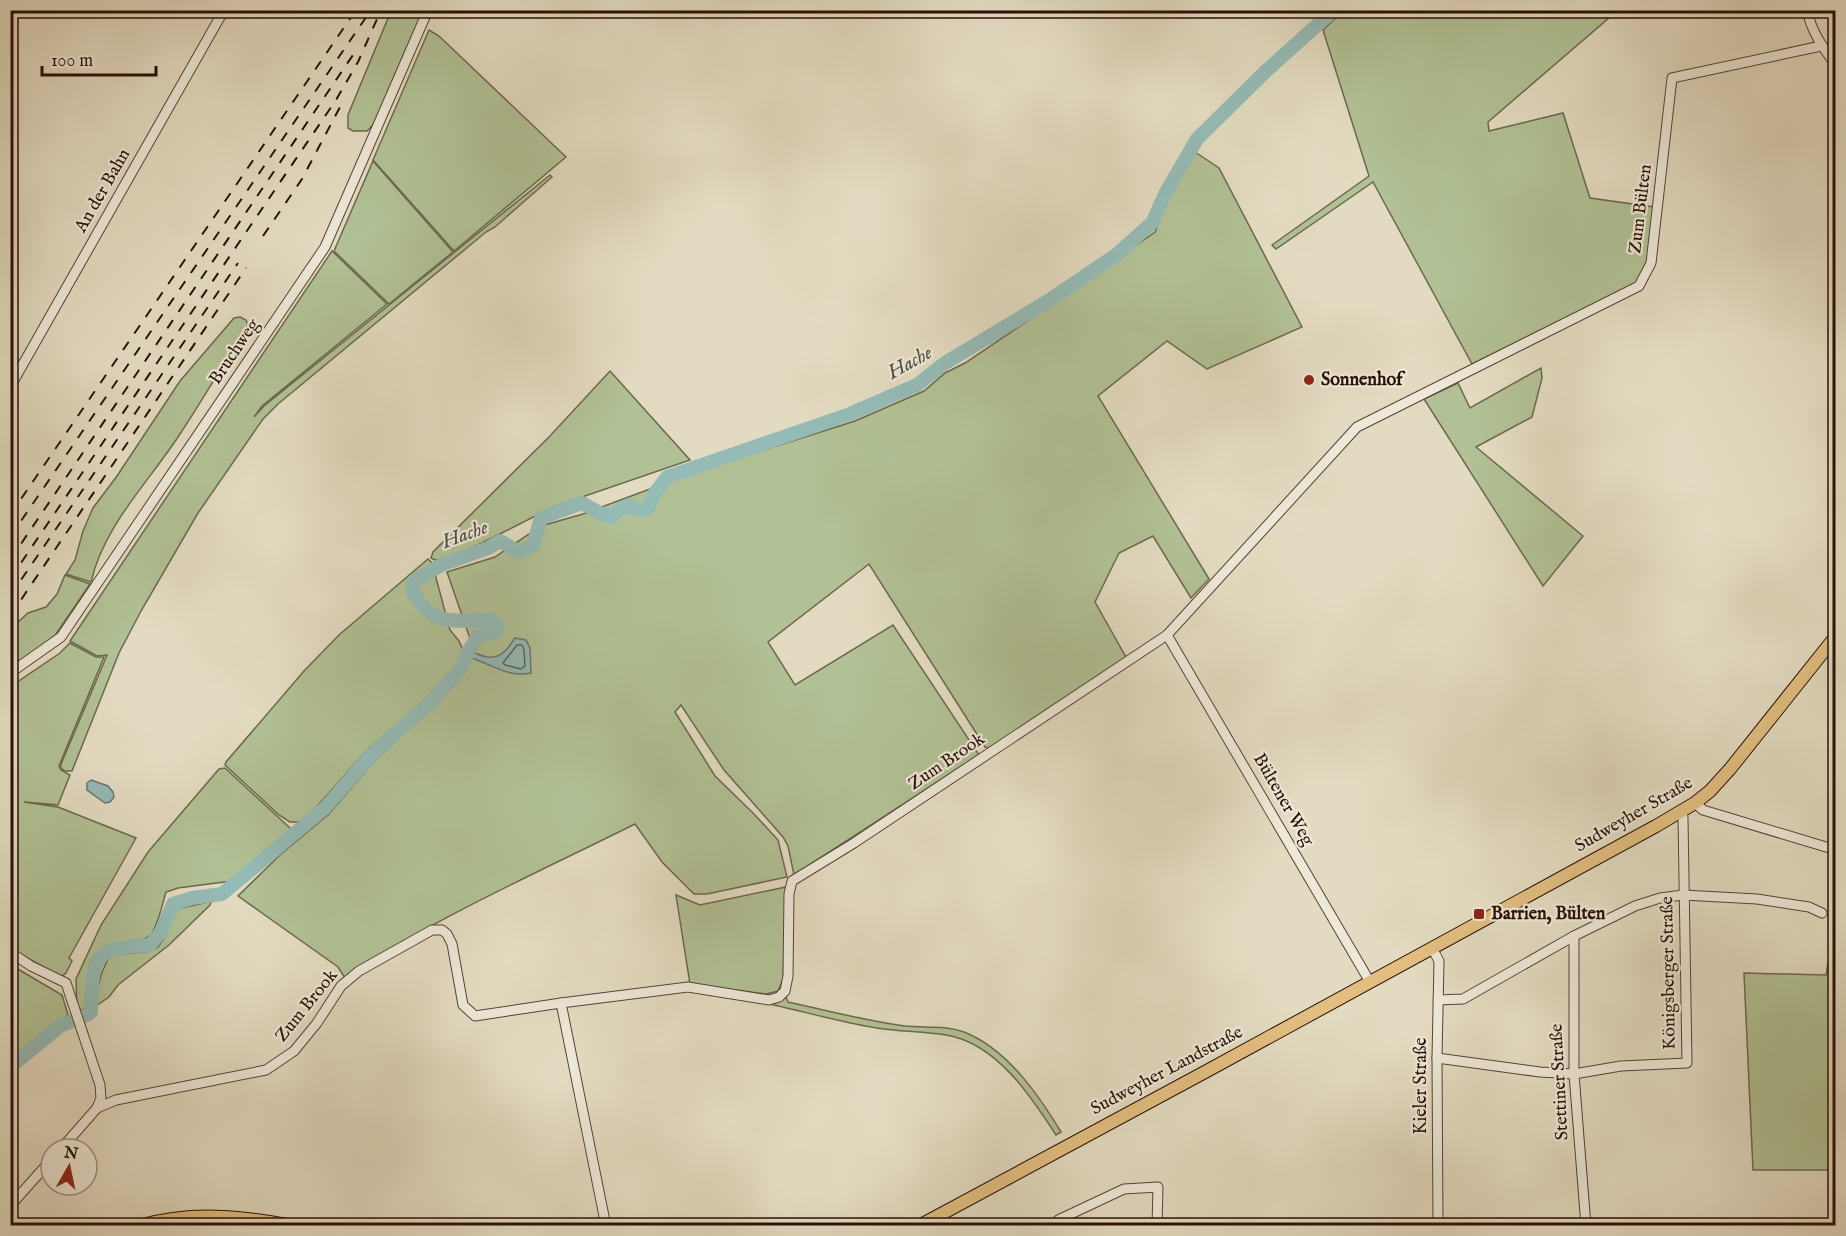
<svg xmlns="http://www.w3.org/2000/svg" width="1846" height="1236" viewBox="0 0 1846 1236" font-family="'IM FELL English',serif">
  <rect width="100%" height="100%" fill="#e3dbc1"/>
  <filter id="stains"><feTurbulence type="fractalNoise" baseFrequency=".00333" numOctaves="4"/><feColorMatrix values="0 0 0 0 .2 0 0 0 0 .09 0 0 0 0 .02 0 0 0 .5 -.17"/></filter>
  <radialGradient id="worn" r=".72"><stop offset=".6" stop-color="#630" stop-opacity="0"/><stop offset="1" stop-color="#630" stop-opacity=".3"/></radialGradient>
  <!-- green -->
  <g fill="#b1c195" stroke="#6c684e" stroke-width="1.5">
    <polygon points="391,11 424,11 375,123 367,131 353,131 348,128 348,115"/>
    <polygon points="1343,11 1617,11 1488,122 1489,131 1563,113 1590,198 1654,207 1648,260 1635,284 1472,364 1373,182 1276,249 1272,245 1369,176 1323,30"/>
    <polygon points="429,30 439,36 566,157 454,251 373,160"/>
    <path d="M 1195,152 L 1219,168 L 1302,327 L 1207,369 L 1167,341 L 1098,396 L 1209,579 L 1191,598 L 1153,536 L 1119,553 L 1095,602 L 1127,659 L 989,748 L 985,747 L 869,564 L 768,642 L 795,685 L 893,625 L 979,755 L 794,875 L 788,846 L 783,837 L 724,770 L 681,705 L 675,712 L 715,776 L 753,813 L 778,840 L 787,877 L 707,894 L 694,894 L 662,862 L 635,824 C 537,873 436,917 345,978 L 338,967 L 238,896 L 281,854 L 329,814 L 375,760 L 436,704 L 464,671 L 474,650 L 447,572 L 495,557 L 541,526 L 583,514 L 698,471 L 855,421 L 924,391 L 945,373 L 965,363 L 1048,307 L 1155,232 L 1168,197 Z"/>
    <polygon points="373,161 453,252 389,304 334,251"/>
    <polygon points="550,175 552,177 495,227 486,232 278,404 263,419 198,513 141,611 119,653 72,771 65,771 61,768 61,764 107,655 97,656 70,641 332,251 387,304 262,406 254,417 264,406"/>
    <path d="M 240,317 L 246,320 L 248,325 C 225,361 204,398 180,434 C 149,482 104,525 91,582 L 66,574 L 75,560 L 83,531 L 93,508 L 117,476 L 180,381 L 234,318 Z"/>
    <polygon points="1541,368 1542,378 1532,417 1476,447 1583,536 1543,586 1424,399 1458,383 1470,408"/>
    <polygon points="610,371 690,460 553,507 482,543 452,556 441,559 435,560 431,558 433,552 549,437"/>
    <polygon points="428,559 432,563 450,630 459,641 463,650 460,665 428,699 369,748 312,812 299,822 290,822 279,815 225,765 226,762 304,671 339,635"/>
    <polygon points="65,575 90,584 52,640 11,669 11,634 15,625 28,613 46,607 57,594"/>
    <polygon points="70,643 96,657 104,657 59,766 61,770 70,775 58,805 24,802 58,807 136,838 69,958 72,961 66,973 61,977 15,951 11,947 10,687 60,653"/>
    <path d="M 225,768 L 291,829 L 232,881 L 178,888 L 166,892 C 162,905 159,922 152,933 C 142,948 111,935 97,954 C 84,970 91,990 85,1008 L 82,1010 L 77,1009 L 76,979 L 101,925 L 148,852 L 219,769 Z"/>
    <polygon points="786,887 783,979 778,991 766,994 690,984 676,895 700,905"/>
    <polygon points="208,902 211,902 210,905 169,945 118,985 109,997 93,1008 93,1006 102,972 108,959 115,955 151,951 158,947 163,940 177,909"/>
    <polygon points="1835,920 1835,1170 1753,1170 1744,973 1826,975"/>
    <polygon points="11,965 62,995 68,1015 11,1058"/>
    <path d="M 786,997 L 788,1002 C 826,1010 866,1021 905,1026 C 924,1028 945,1025 964,1032 C 1007,1049 1038,1094 1061,1132 L 1056,1135 C 1031,1096 996,1043 946,1035 C 924,1031 900,1032 877,1028 C 840,1022 802,1011 765,1003 L 776,1002 Z"/>
  </g>
  <!-- water -->
  <g fill="#95bbb6" stroke="#697670" stroke-width="1.5">
    <path d="M 515,638 L 526,640 L 530,648 L 531,673 C 509,678 491,664 471,658 L 462,667 L 469,650 C 482,657 495,662 506,650 C 510,646 512,642 515,638 Z"/>
    <polygon points="91,780 108,786 113,792 114,797 110,802 105,803 87,790 87,783"/>
  </g>
  <g fill="none" stroke-linecap="round" stroke-linejoin="round">
    <!-- shore -->
    <polygon stroke="#5e655e" stroke-width="1.5" points="517,645 522,645 524,650 525,666 521,669 505,665 503,663"/>
    <!-- river -->
    <path stroke="#95bbb6" stroke-width="14" d="M 10,1067 L 60,1026 L 85,1016 L 91,1012 C 93,956 91,949 150,945 L 161,932 L 173,904 L 192,898 L 222,894 L 325,808 L 372,754 L 432,701 L 462,667 L 469,650 L 478,636 L 496,632 L 498,628 L 497,624 L 491,619 C 473,621 444,624 429,612 C 424,609 420,600 413,594 L 413,582 L 441,565 L 488,548 L 500,541 L 519,552 L 533,546 L 541,518 L 582,503 L 600,513 L 612,517 L 616,512 L 629,505 C 636,510 641,512 649,507 L 652,497 L 667,477 L 850,414 L 917,385 L 945,363 L 1048,301 L 1116,255 L 1152,223 L 1165,194 L 1197,139 L 1267,70 L 1334,10"/>
    <defs>
      <g id="minor">
        <path d="M 1807,10 C 1811,31 1823,48 1836,65"/>
        <polyline points="10,387 224,10"/>
        <polyline points="1167,635 1370,982"/>
        <polyline points="1827,648 1833,654 1836,660"/>
        <polyline points="10,673 61,637 325,247 428,10"/>
        <polyline points="1695,803 1703,810 1836,850"/>
        <polyline points="1574,936 1574,1074 1586,1226"/>
        <polyline points="1432,948 1439,961 1437,1058 1438,1226"/>
        <polyline points="10,952 31,966 66,983 100,1085 101,1098 97,1108 61,1149"/>
        <polyline points="1438,1000 1463,999 1574,936 1635,906 1660,898 1683,895 1757,899 1809,907 1822,913"/>
        <polyline points="561,1003 688,987 769,1000 779,997 785,991 788,976 789,894 792,881 854,843 1167,635 1357,427 1639,286 1651,263 1672,78 1821,46"/>
        <polyline points="1437,1058 1540,1072 1574,1074 1621,1066 1687,1063 1683,818 1682,811"/>
        <polyline points="97,1108 116,1100 266,1070 294,1051 317,1023 341,986 359,971 432,930 442,930 447,934 452,944 463,1005 475,1016 561,1003 606,1226"/>
        <polyline points="10,1206 51,1160"/>
        <polyline points="1057,1226 1058,1220 1124,1189 1158,1187 1157,1226"/>
        <polyline points="1438,1226 1502,1223"/>
      </g>
      <g id="major">
        <path d="M 139,1226 C 191,1211 240,1216 293,1226"/>
        <polyline points="919,1226 1205,1072 1656,826 1695,803 1710,791 1730,769 1836,636"/>
      </g>
    </defs>
    <!-- minor casing -->
    <use href="#minor" stroke="#574235" stroke-width="11"/>
    <!-- major casing -->
    <use href="#major" stroke="#280f06" stroke-width="14"/>
    <!-- minor -->
    <use href="#minor" stroke="#ede8d7" stroke-width="9"/>
    <!-- major -->
    <use href="#major" stroke="#e2be80" stroke-width="12"/>
    <!-- rail -->
    <g stroke="#280f06" stroke-width="2" stroke-dasharray="10 10" stroke-linecap="butt">
      <polyline points="263,236 302,179 340,107"/>
      <polyline points="10,515 356,10"/>
      <polyline points="10,537 371,10"/>
      <polyline points="10,560 355,52"/>
      <polyline points="10,579 336,100 358,62 381,10"/>
      <polyline points="10,596 238,263"/>
      <polyline points="10,616 246,268"/>
    </g>
  </g>
  <!-- markers -->
  <g fill="#8f2418" stroke="#ede8d7" stroke-width="2">
    <circle cx="1309" cy="380" r="6"/>
    <rect x="1473" y="908" width="12" height="12" rx="3"/>
  </g>
  <g text-anchor="middle" dominant-baseline="central" stroke-width="4.5" stroke-linejoin="round" paint-order="stroke">
    <!-- street labels -->
    <g font-size="18" fill="#280f06" stroke="#ede8d7">
      <text transform="translate(103 191) rotate(-60)">An der Bahn</text>
      <text transform="translate(1641 209) rotate(-83)">Zum Bülten</text>
      <text transform="translate(235 352) rotate(-56)">Bruchweg</text>
      <text transform="translate(947 762) rotate(-34)">Zum Brook</text>
      <text transform="translate(1283 800) rotate(60)">Bültener Weg</text>
      <text transform="translate(1634 815) rotate(-30)">Sudweyher Straße</text>
      <text transform="translate(1669 973) rotate(-91)">Königsberger Straße</text>
      <text transform="translate(307 1006) rotate(-51)">Zum Brook</text>
      <text transform="translate(1167 1071) rotate(-28)">Sudweyher Landstraße</text>
      <text transform="translate(1560 1082) rotate(-93)">Stettiner Straße</text>
      <text transform="translate(1421 1086) rotate(-90)">Kieler Straße</text>
    </g>
    <!-- poi labels -->
    <g font-size="18" font-weight="bold" fill="#280f06" stroke="#ede8d7" text-anchor="start">
      <text x="1321" y="380">Sonnenhof</text>
      <text x="1491" y="914">Barrien, Bülten</text>
    </g>
    <!-- water labels -->
    <g font-size="20" font-style="italic" fill="#4e4b44" stroke="#ede8d7">
      <text transform="translate(910 363) rotate(-29)">Hache</text>
      <text transform="translate(465 535) rotate(-20)">Hache</text>
    </g>
  </g>
  <!-- margin -->
  <rect width="1846" height="1236" fill="none" stroke="#e3dbc1" stroke-width="36"/>
  <rect x="12" y="12" width="1822" height="1212" fill="none" stroke="#280f06" stroke-width="3"/>
  <rect x="18" y="18" width="1810" height="1200" fill="none" stroke="#280f06" stroke-width="1.5"/>
  <!-- north arrow -->
  <g transform="translate(69 1167) rotate(9)"><circle r="28" fill="#ede8d7" stroke="#9e9183" stroke-width="1.5"/>
  <path d="M0-4.5L10 22L0 15L-10 22Z" fill="#8f2418"/>
  <text y="-9" font-size="16" font-weight="bold" text-anchor="middle" fill="#280f06">N</text>
  </g>
  <!-- scale -->
  <path d="M42 66v9h114v-9" fill="none" stroke="#280f06" stroke-width="3"/>
  <text x="51" y="66" font-size="18" fill="#280f06" stroke="#ede8d7" stroke-width="4.5" paint-order="stroke">100 m</text>
  <rect width="100%" height="100%" filter="url(#stains)"/>
  <rect width="100%" height="100%" fill="url(#worn)"/>
</svg>
